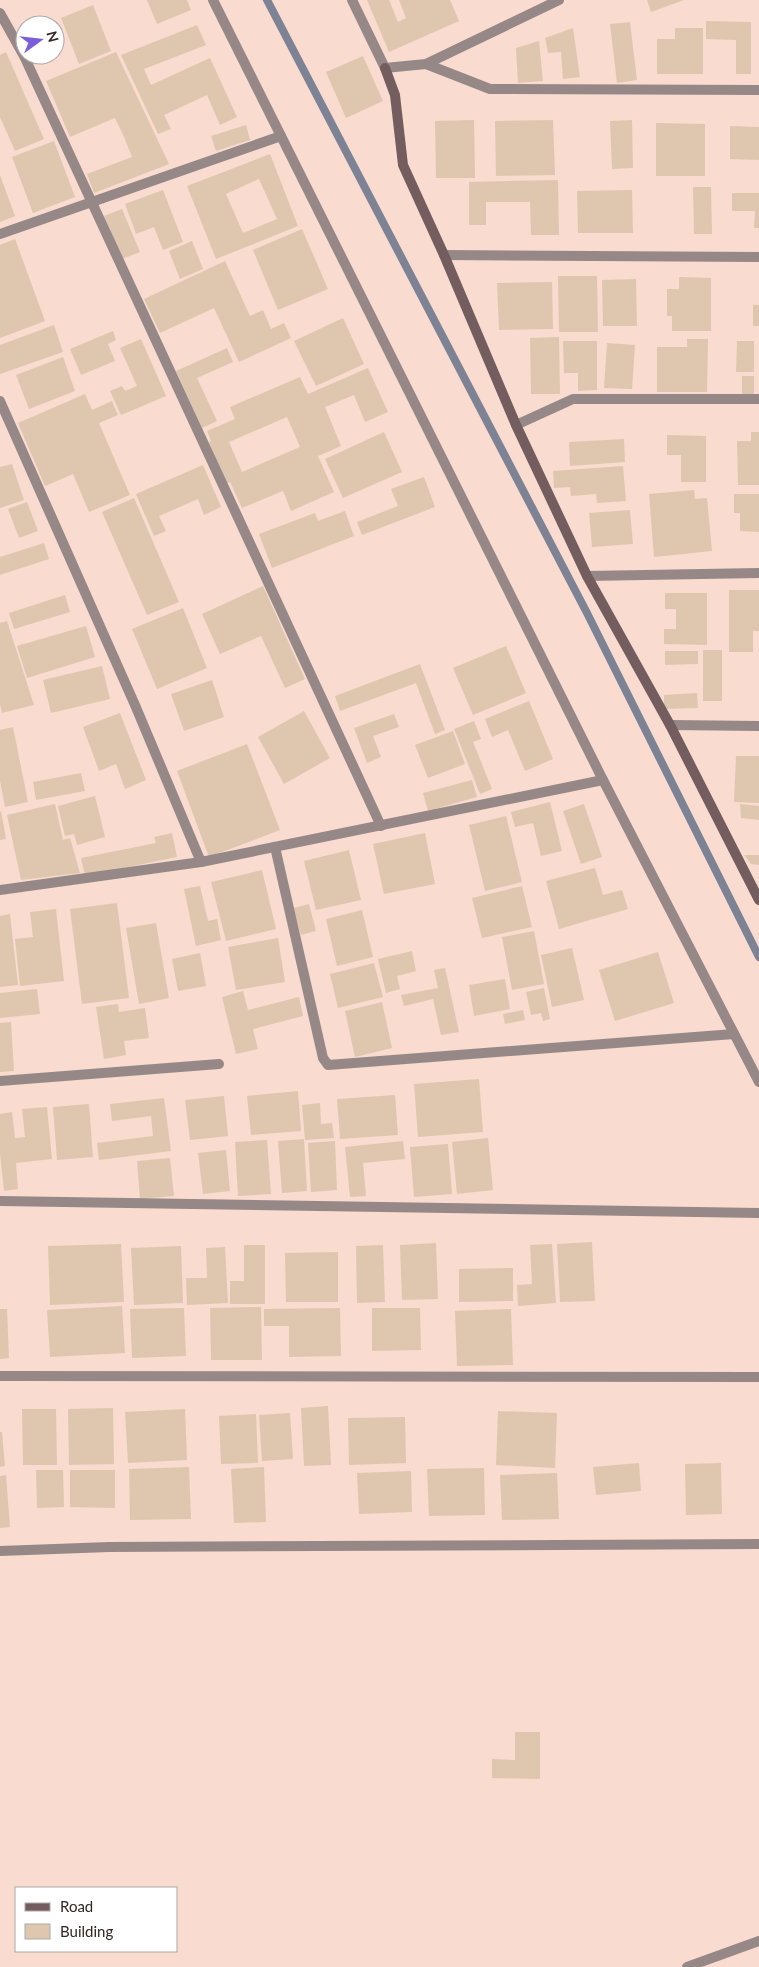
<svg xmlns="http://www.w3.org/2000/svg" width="759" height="1967" viewBox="0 0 759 1967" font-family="Lato,sans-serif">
  <rect width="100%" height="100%" fill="#f9dbcf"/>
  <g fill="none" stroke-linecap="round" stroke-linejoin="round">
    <!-- stream -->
    <polyline stroke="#7d8395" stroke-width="8" points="267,0 587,613 759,957"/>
  </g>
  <!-- building -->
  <g fill="#dfc7af" fill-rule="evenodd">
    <polygon points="147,0 187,0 191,10 157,24"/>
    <polygon points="367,0 389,0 398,22 406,18 399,0 450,0 459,21 389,52"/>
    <polygon points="647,0 684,0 651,12"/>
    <polygon points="93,5 111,51 79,64 61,18"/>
    <polygon points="706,21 751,22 751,74 736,74 736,40 706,39"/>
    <polygon points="630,22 637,80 617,83 610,24"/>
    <polygon points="197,25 206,45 144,69 151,85 210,58 237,117 220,125 207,95 164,115 171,129 158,134 121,55"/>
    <polygon points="573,28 580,77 563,79 561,52 548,53 545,38"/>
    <polygon points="675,28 703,28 703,74 657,74 657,39 675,39"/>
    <polygon points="539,41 543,81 518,83 516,48"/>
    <polygon points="6,52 44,139 15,151 0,117 0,55"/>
    <polygon points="116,52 169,164 94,193 87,174 132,157 124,137 115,118 70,137 46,81"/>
    <polygon points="363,56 383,101 346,118 326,72"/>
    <polygon points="474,120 475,178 436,178 435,121"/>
    <polygon points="553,120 555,175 496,176 495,121"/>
    <polygon points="632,120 633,168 612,169 610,121"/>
    <polygon points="656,123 705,124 705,176 656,176"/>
    <polygon points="246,125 250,140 216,151 211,136"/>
    <polygon points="730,126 759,127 759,160 730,159"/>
    <polygon points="54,141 75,197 33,213 12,157"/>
    <path d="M 270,154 L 298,226 L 216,259 L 187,186 ZM 259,179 L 277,219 L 243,233 L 226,194 Z"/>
    <polygon points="0,175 15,216 0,222"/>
    <polygon points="558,180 559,235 531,235 530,202 486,202 486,225 469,225 469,182"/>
    <polygon points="693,187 711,187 712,234 694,234"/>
    <polygon points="163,190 183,242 163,250 154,227 136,234 125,204"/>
    <polygon points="632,190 633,233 578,233 577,191"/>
    <polygon points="732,193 759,193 759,228 754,228 755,211 732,211"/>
    <polygon points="122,209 140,252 122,259 104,216"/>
    <polygon points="302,229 328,289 278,310 253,250"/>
    <polygon points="15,239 45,321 0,338 0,245"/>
    <polygon points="192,241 203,269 180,279 169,251"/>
    <polygon points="225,261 250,316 263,310 271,329 284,323 291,338 239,362 214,308 160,333 144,299"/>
    <polygon points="558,276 597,276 598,332 559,332"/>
    <polygon points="679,277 711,278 711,331 672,331 672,316 667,316 667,289 679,289"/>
    <polygon points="636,279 637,326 603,326 602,280"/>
    <polygon points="552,282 553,329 499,330 497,283"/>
    <rect x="753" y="305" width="6" height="21"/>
    <polygon points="343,318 364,364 316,386 294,341"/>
    <polygon points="54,325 63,352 0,374 0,345"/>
    <polygon points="113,331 116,340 108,344 115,361 81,375 70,349"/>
    <polygon points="559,337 560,394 531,394 530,338"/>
    <polygon points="141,339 166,396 121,415 110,391 122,386 125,391 137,386 120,348"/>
    <polygon points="687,339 708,339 707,392 657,392 657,347 687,347"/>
    <polygon points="563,341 597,341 597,390 578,391 578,373 564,373"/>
    <polygon points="737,341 754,341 754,372 736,372"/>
    <polygon points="607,343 635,345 632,389 604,388"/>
    <polygon points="227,348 233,362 197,378 217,421 202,428 176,371"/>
    <polygon points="63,357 75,391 29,409 16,375"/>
    <path d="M 368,368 L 388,412 L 365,422 L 354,395 L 325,407 L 341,446 L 318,456 L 334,492 L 291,511 L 283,491 L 242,508 L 230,482 L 226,484 L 209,442 L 211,441 L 207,431 L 235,419 L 230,407 L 300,377 L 308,394 ZM 287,417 L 300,447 L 242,472 L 229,442 Z"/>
    <rect x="742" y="376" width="12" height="19"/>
    <polygon points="85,394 92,410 112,401 118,415 99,423 130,495 89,512 73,474 45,486 18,423"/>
    <polygon points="384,432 402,472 343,498 325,459"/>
    <polygon points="751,432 759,432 759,485 738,485 737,441 751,441"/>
    <polygon points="667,435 706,436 706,482 681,482 681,455 667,455"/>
    <polygon points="624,439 625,462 570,466 569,442"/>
    <polygon points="12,464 24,500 0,508 0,467"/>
    <polygon points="203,465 221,507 204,515 198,499 159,516 166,531 154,536 136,494"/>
    <polygon points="623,466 626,501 597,503 596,494 571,496 570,487 554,488 553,471"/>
    <polygon points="424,477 435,507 362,535 357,522 398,506 391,489"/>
    <polygon points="694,490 695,499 707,498 712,551 654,557 649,494"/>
    <polygon points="734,494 759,494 759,532 740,531 740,513 734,513"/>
    <polygon points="134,498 179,602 147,615 102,512"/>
    <polygon points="27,502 38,531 19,538 8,509"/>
    <polygon points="630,510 633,544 592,547 589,513"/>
    <polygon points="345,511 354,536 272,568 259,534 315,513 318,521"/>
    <polygon points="44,543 49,559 0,575 0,557"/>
    <polygon points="263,586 305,679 285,688 261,636 220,654 202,614"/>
    <polygon points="729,590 759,590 759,631 753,631 753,652 729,652"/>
    <polygon points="665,593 707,593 707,645 664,644 664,629 676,629 676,609 665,609"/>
    <polygon points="65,595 70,612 14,629 9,613"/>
    <polygon points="183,608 207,668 157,689 132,629"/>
    <polygon points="7,621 34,705 2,713 0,704 0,623"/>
    <polygon points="86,626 95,657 27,678 17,646"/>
    <polygon points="506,646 526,693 473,715 453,668"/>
    <rect x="703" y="650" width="19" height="51"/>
    <polygon points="665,651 698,651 698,664 665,665"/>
    <polygon points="420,664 445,730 435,734 416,683 340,711 335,696"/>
    <polygon points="102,666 110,699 51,713 43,680"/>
    <polygon points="212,680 224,717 184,731 171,694"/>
    <polygon points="697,693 698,708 664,709 664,695"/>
    <polygon points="529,701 553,759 525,771 508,730 492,737 485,719"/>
    <polygon points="304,711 330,758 284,784 258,737"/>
    <polygon points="120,713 146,780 125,789 116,764 99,771 83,727"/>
    <polygon points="394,714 399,727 373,736 381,757 367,763 354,728"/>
    <polygon points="474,721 481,739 473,742 492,789 480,794 454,729"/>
    <polygon points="13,727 28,802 5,807 0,781 0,730"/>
    <polygon points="453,731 465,764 428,778 415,745"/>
    <polygon points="247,744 280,830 209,857 177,771"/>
    <polygon points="736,756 759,756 759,803 734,802"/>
    <polygon points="81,773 85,791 36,800 33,782"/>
    <polygon points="472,780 477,797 428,811 423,793"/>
    <polygon points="95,796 105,837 77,845 74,834 65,836 58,806"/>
    <polygon points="550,802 562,851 541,856 533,823 515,827 511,812"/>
    <polygon points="55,804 63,840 70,838 80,873 21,880 7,815"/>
    <polygon points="584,804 602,857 581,864 563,811"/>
    <polygon points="740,804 759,806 759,820 741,818"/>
    <polygon points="1,811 6,839 0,840 0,812"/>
    <polygon points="506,816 522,882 485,891 469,825"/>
    <polygon points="172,833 177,857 85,876 81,858 156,843 154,837"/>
    <polygon points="425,833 435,884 384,894 373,844"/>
    <polygon points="349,850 361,900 316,910 304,861"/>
    <polygon points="744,855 759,855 759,865 751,864"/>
    <polygon points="595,868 603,895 622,890 628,909 559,929 546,881"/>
    <polygon points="262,870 276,929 226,941 211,882"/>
    <polygon points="200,886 208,921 217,919 221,940 196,946 184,889"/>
    <polygon points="522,886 532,927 482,938 472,898"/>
    <polygon points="117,903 129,998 82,1004 70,909"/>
    <polygon points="309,904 316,931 301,935 293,908"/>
    <polygon points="56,909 64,981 20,986 15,939 33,937 30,912"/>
    <polygon points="362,910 373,957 337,966 326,919"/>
    <polygon points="10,914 18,985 0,987 0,916"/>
    <polygon points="156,923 169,998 139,1004 126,928"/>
    <polygon points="534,931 544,984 512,990 502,937"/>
    <polygon points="278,938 285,982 236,990 228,947"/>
    <polygon points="572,948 584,1000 552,1007 541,955"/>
    <polygon points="412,951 416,971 397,976 400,989 386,993 378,959"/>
    <polygon points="658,952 674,1003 615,1021 599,970"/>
    <polygon points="200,953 206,986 178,991 172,959"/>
    <polygon points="374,963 383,997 338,1008 330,974"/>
    <polygon points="445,968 459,1032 441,1035 433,999 404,1006 401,995 438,988 434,970"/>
    <polygon points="505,979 510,1009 474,1016 469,985"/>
    <polygon points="544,988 550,1019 543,1021 541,1013 531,1015 526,992"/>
    <polygon points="37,989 40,1014 0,1018 0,993"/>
    <polygon points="243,991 248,1010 299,997 303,1016 253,1029 258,1049 236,1054 222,997"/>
    <polygon points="382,1002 392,1048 355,1057 345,1011"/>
    <polygon points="118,1004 119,1012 145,1008 149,1038 124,1041 126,1055 104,1059 96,1007"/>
    <polygon points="523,1010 525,1020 505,1024 503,1014"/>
    <polygon points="11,1022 14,1071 0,1072 0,1023"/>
    <polygon points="479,1079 483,1132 418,1137 414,1084"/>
    <polygon points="298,1091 301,1131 251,1135 247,1096"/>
    <polygon points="395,1095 398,1135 340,1139 337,1099"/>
    <polygon points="224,1096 228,1136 190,1140 185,1100"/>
    <polygon points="164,1098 171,1151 99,1160 97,1143 153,1136 151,1116 112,1121 110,1104"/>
    <polygon points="320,1103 321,1124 332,1123 334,1138 305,1140 302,1105"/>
    <polygon points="89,1104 93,1157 57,1160 53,1107"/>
    <polygon points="47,1107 52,1159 16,1163 18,1189 4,1191 0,1153 0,1114 12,1112 15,1138 25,1137 22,1109"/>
    <polygon points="488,1138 493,1190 457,1194 452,1142"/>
    <polygon points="304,1139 307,1191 282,1193 278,1141"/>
    <polygon points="267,1140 271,1194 238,1196 235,1142"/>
    <polygon points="335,1141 337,1190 311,1192 308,1143"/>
    <polygon points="403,1141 405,1159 363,1163 366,1196 350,1197 345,1147"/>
    <polygon points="448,1144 452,1194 414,1197 410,1147"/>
    <polygon points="226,1150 230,1191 203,1194 198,1153"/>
    <polygon points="170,1158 174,1196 140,1199 137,1161"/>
    <polygon points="592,1242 595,1301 560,1302 557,1244"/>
    <polygon points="436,1243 438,1299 402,1300 400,1245"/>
    <polygon points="121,1244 124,1302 50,1305 48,1246"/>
    <polygon points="552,1244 556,1303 518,1306 517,1285 532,1284 530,1245"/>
    <polygon points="244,1245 265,1245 265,1304 230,1304 230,1281 244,1281"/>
    <polygon points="383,1245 385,1302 357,1303 356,1246"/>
    <polygon points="181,1246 183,1303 134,1305 131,1248"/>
    <polygon points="225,1247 228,1303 187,1305 186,1278 207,1278 206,1248"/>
    <polygon points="338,1252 338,1302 286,1302 285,1253"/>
    <polygon points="513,1268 513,1301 459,1302 459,1269"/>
    <polygon points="122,1306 125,1353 50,1357 47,1310"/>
    <polygon points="261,1307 262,1360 211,1360 210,1308"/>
    <polygon points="184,1308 186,1356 132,1358 130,1309"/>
    <polygon points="340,1308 341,1356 289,1357 289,1326 264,1326 264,1309"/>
    <polygon points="372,1308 420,1308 421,1350 372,1351"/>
    <polygon points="0,1309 7,1309 9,1358 0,1359"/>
    <polygon points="511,1309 513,1365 457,1366 455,1311"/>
    <polygon points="328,1406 331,1465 304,1466 301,1408"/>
    <polygon points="113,1408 114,1464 69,1465 68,1409"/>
    <polygon points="22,1409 56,1409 57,1465 23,1465"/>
    <polygon points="185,1409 187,1460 128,1463 125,1412"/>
    <polygon points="498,1411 557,1413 555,1468 496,1465"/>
    <polygon points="290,1413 293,1459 262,1461 259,1415"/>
    <polygon points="256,1414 258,1463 221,1464 219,1416"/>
    <polygon points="405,1417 406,1463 349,1465 348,1418"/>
    <polygon points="0,1432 2,1432 5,1466 0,1467"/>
    <polygon points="639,1463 641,1491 596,1495 593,1467"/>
    <polygon points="721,1463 722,1514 686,1515 685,1464"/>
    <polygon points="189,1467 191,1519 130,1520 129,1469"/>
    <polygon points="264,1467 266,1522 234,1523 231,1469"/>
    <polygon points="484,1468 485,1515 429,1516 427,1469"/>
    <polygon points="36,1470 63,1470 64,1507 37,1508"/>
    <polygon points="70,1470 115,1470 115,1508 70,1507"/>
    <polygon points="411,1471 412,1512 359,1514 357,1473"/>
    <polygon points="557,1473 559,1519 502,1520 500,1475"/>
    <polygon points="6,1475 10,1527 0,1528 0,1476"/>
    <polygon points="515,1732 540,1732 540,1779 492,1778 492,1759 515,1760"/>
  </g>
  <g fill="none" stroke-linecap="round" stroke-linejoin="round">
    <!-- street -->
    <g stroke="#978888" stroke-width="10">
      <polyline points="213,0 603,780 759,1082"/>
      <polyline points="352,0 385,68 426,64 559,0"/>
      <polyline points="0,13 24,56 381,826"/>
      <polyline points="426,64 490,89 759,90"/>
      <polyline points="0,234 281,136"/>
      <polyline points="444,255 759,257"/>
      <polyline points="0,401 135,705 201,862"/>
      <polyline points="516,425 573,399 759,399"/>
      <polyline points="587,576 759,573"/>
      <polyline points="670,725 759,726"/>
      <polyline points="275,847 323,1058 328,1065 734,1034"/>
      <polyline points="0,890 201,862 603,780"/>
      <polyline points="0,1081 219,1064"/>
      <polyline points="0,1201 759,1213"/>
      <polyline points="0,1376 759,1377"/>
      <polyline points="0,1551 109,1547 759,1544"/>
      <polyline points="687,1967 759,1941"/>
    </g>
    <!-- secondary -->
    <polyline stroke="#735d5e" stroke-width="10" points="385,68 395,95 403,165 444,255 516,425 587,576 670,725 759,900"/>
  </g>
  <!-- legend -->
  <rect x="15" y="1887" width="162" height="65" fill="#ffffff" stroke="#ada9a7"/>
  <rect x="25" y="1903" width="25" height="8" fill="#735d5e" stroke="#ada9a7"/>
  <text x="60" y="1912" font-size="15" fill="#322722">Road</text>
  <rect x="25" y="1924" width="25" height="15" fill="#dfc7af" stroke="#ada9a7"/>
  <text x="60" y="1937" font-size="15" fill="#322722">Building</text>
  <!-- north arrow -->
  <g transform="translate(40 40) rotate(75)"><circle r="24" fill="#ffffff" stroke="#ada9a7"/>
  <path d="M0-4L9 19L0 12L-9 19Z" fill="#7b5fda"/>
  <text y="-8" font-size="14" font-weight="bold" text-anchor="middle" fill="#322722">N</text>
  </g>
</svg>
